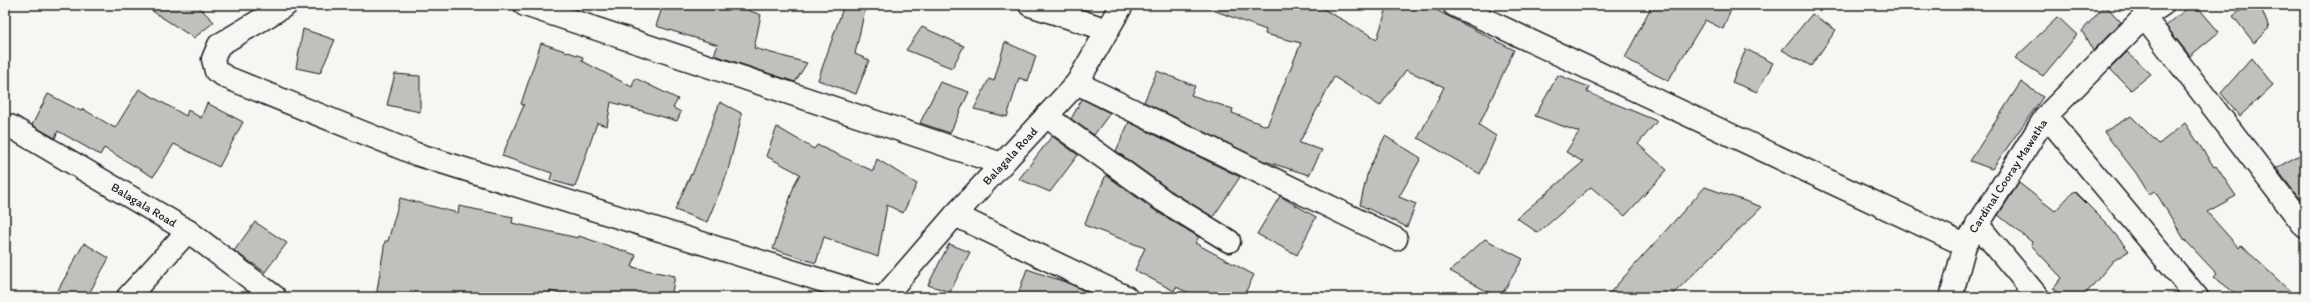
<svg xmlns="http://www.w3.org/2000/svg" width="2310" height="302" viewBox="0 0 2310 302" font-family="Itim,sans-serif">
  <rect width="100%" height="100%" fill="#f6f6f2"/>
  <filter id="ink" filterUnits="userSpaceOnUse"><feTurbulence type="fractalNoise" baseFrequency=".025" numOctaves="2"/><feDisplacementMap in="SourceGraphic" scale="8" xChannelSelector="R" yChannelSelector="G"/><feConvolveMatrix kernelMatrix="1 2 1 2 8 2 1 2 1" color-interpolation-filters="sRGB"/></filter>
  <g filter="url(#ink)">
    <!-- building -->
    <g fill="#c0c0bd" stroke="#1c1c1c">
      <polygon points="143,5 197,5 214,22 194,38"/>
      <polygon points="663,5 735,5 761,15 754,48 807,63 795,82 714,55 718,45 656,26"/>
      <polygon points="844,5 866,5 855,54 869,60 856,94 818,80"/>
      <polygon points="1205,5 1316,5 1377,39 1388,5 1440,5 1438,11 1514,50 1479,125 1496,136 1480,174 1418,138 1444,87 1406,70 1380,106 1334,77 1299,143 1322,150 1309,175 1264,161 1144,102 1157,71 1195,86 1191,95 1233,109 1232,113 1267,126 1301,43 1265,34 1266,30 1205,7"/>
      <polygon points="1652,5 1733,5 1723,29 1705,20 1668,81 1625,58"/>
      <polygon points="2105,5 2121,22 2093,51 2082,31"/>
      <polygon points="2191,5 2196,5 2219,32 2190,56 2166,26"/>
      <polygon points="2248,5 2260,5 2269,28 2254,43 2233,16"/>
      <polygon points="1812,14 1836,30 1811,66 1782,50"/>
      <polygon points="2058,17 2077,35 2043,76 2015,58"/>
      <polygon points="922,27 964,46 952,68 906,50"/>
      <polygon points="303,29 335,40 320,73 296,68"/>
      <polygon points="1005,42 1036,56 1028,81 1019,78 1007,117 974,109 989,79 994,81"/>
      <polygon points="541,43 583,57 582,61 632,87 635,78 678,99 673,108 681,112 677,121 611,102 607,126 597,123 575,187 550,180 552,173 502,156 524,105 521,104"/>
      <polygon points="1746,49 1773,63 1757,92 1732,82"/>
      <polygon points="2127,52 2151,74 2131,90 2110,69"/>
      <polygon points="2252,58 2273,85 2240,116 2221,93"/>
      <polygon points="395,74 420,76 420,112 387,105"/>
      <polygon points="1558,75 1589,87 1587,92 1657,121 1638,144 1667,170 1625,216 1591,187 1538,233 1517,218 1583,162 1566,152 1579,132 1535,116"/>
      <polygon points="940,82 969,92 950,133 920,123"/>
      <polygon points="2021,82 2043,97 1992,169 1970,161"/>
      <polygon points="139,89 186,116 188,110 201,118 207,103 243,122 219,167 174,144 153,177 104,148 100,155 58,131 55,138 32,125 48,94 81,111 83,109 115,128"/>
      <polygon points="1082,99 1110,113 1094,135 1071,119"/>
      <polygon points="720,102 741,113 741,119 727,174 707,222 675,210 691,174 692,175"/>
      <polygon points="2131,116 2159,144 2185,123 2214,167 2216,166 2236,196 2207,212 2239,248 2241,245 2296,297 2240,297 2214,277 2217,274 2184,239 2155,191 2149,194 2136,173 2104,132"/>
      <polygon points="1129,122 1240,177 1213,217 1171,191 1116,151"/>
      <polygon points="777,127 814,149 817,145 873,171 877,159 917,184 903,213 887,205 878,257 824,237 816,263 773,249 795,183 800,174 766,156"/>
      <polygon points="1052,136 1078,155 1050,192 1019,179"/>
      <polygon points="1385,136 1421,158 1399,197 1416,204 1407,227 1360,205 1368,171"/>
      <polygon points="2305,152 2305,206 2276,168"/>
      <polygon points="1106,175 1157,212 1199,237 1195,243 1254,275 1243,297 1198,297 1176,287 1174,291 1135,270 1145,248 1084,225"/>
      <polygon points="2019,183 2055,211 2074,191 2106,223 2129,251 2113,261 2083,297 2063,297 2053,289 2062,278 2031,245 2032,242 1998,215"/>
      <polygon points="1705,187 1762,207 1670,297 1606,297"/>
      <polygon points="1280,196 1316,217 1297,255 1257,234"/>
      <polygon points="400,198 458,213 459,206 513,217 512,223 578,238 579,236 636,255 632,267 675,276 671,297 569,297 550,291 549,297 376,297 385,241 388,241"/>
      <polygon points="255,222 287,243 265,272 234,251"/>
      <polygon points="1485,239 1523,259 1500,297 1497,297 1450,271"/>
      <polygon points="84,243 109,258 87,297 70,297 58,290"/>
      <polygon points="949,244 970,252 950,292 928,285"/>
      <polygon points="1027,269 1068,283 1097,297 1017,297"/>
    </g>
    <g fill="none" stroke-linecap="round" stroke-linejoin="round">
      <defs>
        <g id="minor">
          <polyline points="286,5 219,45 213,59 216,71 228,78 416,154 875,297"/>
          <polyline points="525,5 1002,164"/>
          <polyline points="1030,5 1108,30"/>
          <polyline points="1454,5 1965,245"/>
          <polyline points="2144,17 2305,227"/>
          <polyline points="1077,83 1396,239"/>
          <polyline points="1046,116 1164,201 1229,241"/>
          <polyline points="2046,116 2197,297"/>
          <polyline points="5,127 10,126 188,231 275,297"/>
          <polyline points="955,215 1126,297"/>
          <polyline points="1977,224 2038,297"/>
          <polyline points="128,297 188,231"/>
          <polyline points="884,297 955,215 1077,83 1122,5"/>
          <polyline points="1951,297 1965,245 2046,116 2144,17 2162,5"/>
        </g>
      </defs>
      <!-- minor casing -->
      <use href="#minor" stroke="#1c1c1c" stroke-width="25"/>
      <!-- minor -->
      <use href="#minor" stroke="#f6f6f2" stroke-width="22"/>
    </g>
  </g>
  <g text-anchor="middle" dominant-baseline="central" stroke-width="3.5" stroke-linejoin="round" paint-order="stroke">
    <!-- street labels -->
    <g font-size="12" fill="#1c1c1c" stroke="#f6f6f2">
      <text transform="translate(1010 156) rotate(-47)">Balagala Road</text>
      <text transform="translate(2008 176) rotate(-57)">Cardinal Cooray Mawatha</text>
      <text transform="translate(144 205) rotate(31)">Balagala Road</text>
    </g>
  </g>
  <!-- margin -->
  <rect width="2310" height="302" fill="none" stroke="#f6f6f2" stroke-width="20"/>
  <rect x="10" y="10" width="2290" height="282" fill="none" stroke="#1c1c1c" stroke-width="1.5" filter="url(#ink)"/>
</svg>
